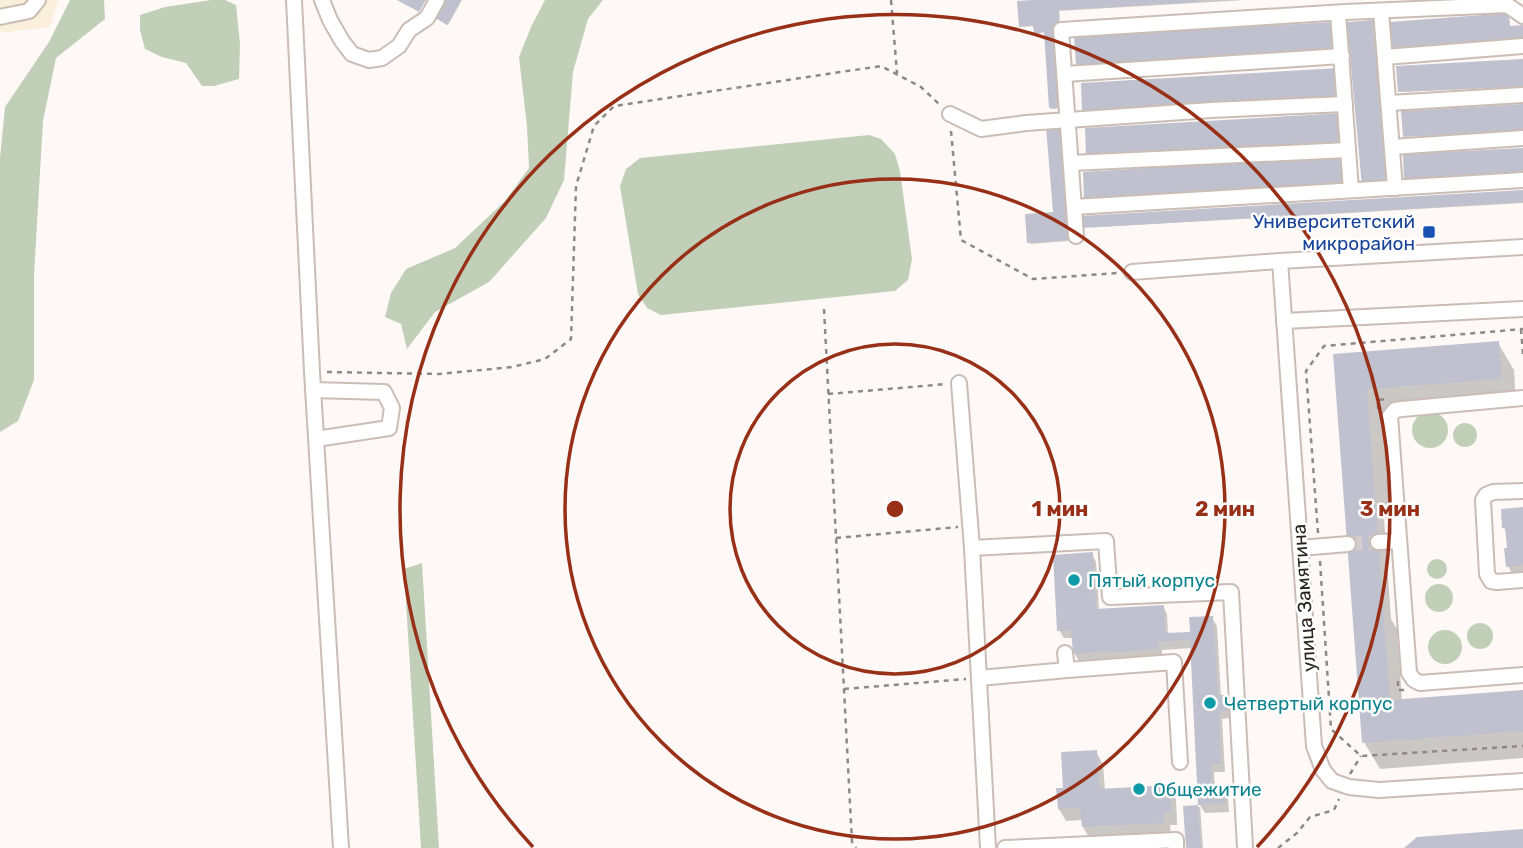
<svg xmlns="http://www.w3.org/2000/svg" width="1523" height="848" viewBox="0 0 1523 848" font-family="Rubik,sans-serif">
  <rect width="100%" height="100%" fill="#fef9f6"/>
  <!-- commercial -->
  <polygon fill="#f9efda" points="0,0 58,0 50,27 0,33"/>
  <!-- green -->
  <g fill="#c2cfb8">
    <polygon points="70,0 104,0 105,19 56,58 43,121 34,275 34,380 18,421 0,432 0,158 5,107 49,42"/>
    <polygon points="211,0 225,0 236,5 240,44 239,79 214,86 202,86 186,63 162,57 145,49 140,30 140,15 165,7"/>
    <polygon points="545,0 603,0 588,19 573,72 564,180 546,218 489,282 435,312 407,349 401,324 385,317 391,293 406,269 455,248 505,201 529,168 527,127 519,57 531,27"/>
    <polygon points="869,135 881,139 895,154 900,171 912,259 908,280 895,291 661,315 647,308 638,294 620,186 626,169 640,158"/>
    <circle cx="1430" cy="430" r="18"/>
    <circle cx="1465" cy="435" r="12"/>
    <circle cx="1437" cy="569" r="10"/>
    <polygon points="422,563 439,848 421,848 404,569"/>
    <circle cx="1439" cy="598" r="14"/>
    <circle cx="1480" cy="636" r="13"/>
    <circle cx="1445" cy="647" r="17"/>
  </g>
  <!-- shadow -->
  <g fill="#0003">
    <polygon points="445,0 462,0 448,25 436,17"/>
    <polygon points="1058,0 1245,0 1058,11 1066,108 1051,109 1045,32 1036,34 1035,26 1021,27"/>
    <polygon points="1523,27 1523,38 1394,47 1509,35"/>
    <polygon points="1076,38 1334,51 1079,66"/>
    <polygon points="1523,61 1523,87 1400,92"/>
    <polygon points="1338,69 1340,97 1084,110"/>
    <polygon points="1523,106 1523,131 1405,136"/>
    <polygon points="1342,116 1344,142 1089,157"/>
    <polygon points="1059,129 1068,241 1030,244 1027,216 1055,213"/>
    <polygon points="1523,191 1523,203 1083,228"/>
    <polygon points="1498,343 1514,370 1516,406 1381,416 1389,517 1384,518 1391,619 1397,629 1402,701 1523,692 1523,758 1380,769 1364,742 1335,355"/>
    <polygon points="1523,509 1523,573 1512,574 1508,566 1509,550 1507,533 1504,528"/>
    <polygon points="1092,554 1096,562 1099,610 1163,606 1167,614 1168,635 1191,634 1212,618 1217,626 1221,697 1225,697 1230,705 1230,718 1222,719 1225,772 1214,772 1215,791 1223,791 1228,799 1229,812 1205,813 1200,805 1203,848 1187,848 1185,808 1200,807 1192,648 1162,650 1162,656 1079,661 1074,653 1073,638 1064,638 1059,630"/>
    <polygon points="1096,752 1103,764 1105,791 1169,787 1176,799 1177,825 1170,825 1171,835 1090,839 1083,827 1083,820 1066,821 1059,809 1065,790"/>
  </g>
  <!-- building -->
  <g fill="#c0c1ce">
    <polygon points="397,0 426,0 419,12"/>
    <polygon points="443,0 461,0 447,25 434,17"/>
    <polygon points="1033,0 1198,0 1198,2 1059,10 1066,107 1049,108 1044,32 1034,33 1033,25 1019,27 1017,1"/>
    <polygon points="1509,13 1510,26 1523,25 1523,37 1392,48 1390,22"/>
    <polygon points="1373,20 1388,185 1362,187 1347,22"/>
    <polygon points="1332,22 1334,50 1076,65 1074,37"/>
    <polygon points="1523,59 1523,86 1398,92 1396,66"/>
    <polygon points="1339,68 1340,96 1082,111 1081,83"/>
    <polygon points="1523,104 1523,131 1403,137 1401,111"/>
    <polygon points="1343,113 1344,141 1086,156 1085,128"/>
    <polygon points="1060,126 1069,240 1027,243 1025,214 1053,212 1046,127"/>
    <polygon points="1523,148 1523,175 1404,181 1403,154"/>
    <polygon points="1341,156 1342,185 1084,200 1083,172"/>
    <polygon points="1523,190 1523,202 1081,228 1080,216"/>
    <polygon points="1499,341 1502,379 1367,389 1390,700 1523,690 1523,731 1362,743 1333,354"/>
    <polygon points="1523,507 1523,565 1506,567 1504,548 1507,548 1505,528 1502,528 1501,509"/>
    <polygon points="1093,552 1096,609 1164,605 1165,633 1190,632 1189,617 1213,616 1218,695 1226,695 1227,711 1219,711 1221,764 1211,765 1212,790 1224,789 1225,804 1198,805 1190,640 1158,642 1158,649 1073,654 1071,630 1057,631 1053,555"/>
    <polygon points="1097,750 1099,789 1170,785 1171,813 1164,813 1165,823 1082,827 1080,808 1058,809 1056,788 1063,788 1061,752"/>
    <polygon points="1198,805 1201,848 1186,848 1183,806"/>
    <polygon points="1523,829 1523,848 1404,848 1417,837"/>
  </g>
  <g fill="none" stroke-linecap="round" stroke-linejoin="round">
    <!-- minor-tunnel -->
    <polyline stroke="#d3cecb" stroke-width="14" stroke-dasharray="14 7" stroke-linecap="butt" points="1348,544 1378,542"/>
    <defs>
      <g id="minor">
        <polyline points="294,0 312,372 341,848"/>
        <polyline points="322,0 330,20 342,41 352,54 369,60 382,58 399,46 409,30 427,18 437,0"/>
        <polyline points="1381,11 1395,188"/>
        <polyline points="1338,13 1351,190"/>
        <polyline points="0,17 29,11 38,0"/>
        <polyline points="1385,57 1523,46"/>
        <polyline points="1065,74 1342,56"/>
        <polyline points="1389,103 1523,95"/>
        <polyline points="950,114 981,129 1026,123 1211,110 1345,104"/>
        <polyline points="1392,147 1523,138"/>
        <polyline points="1071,163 1348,150"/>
        <polyline points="1074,207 1523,180"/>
        <polyline points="1076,236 1061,30 1345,12 1507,5 1523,16"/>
        <polyline points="1280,261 1314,746 1323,770 1332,781 1349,787 1379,790 1523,781"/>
        <polyline points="1132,272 1280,261 1523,247"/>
        <polyline points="1284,321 1523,309"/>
        <polyline points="959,383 972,548 988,848"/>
        <polyline points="313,390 384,392 392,408 389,428 316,439"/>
        <polyline points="1523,398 1402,409 1395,410 1390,416 1409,673 1414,680 1420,683 1523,675"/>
        <polyline points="1523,491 1493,492 1486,495 1483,500 1487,574 1491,581 1497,582 1523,580"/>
        <polyline points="1378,542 1399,541"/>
        <polyline points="972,548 1106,541 1110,597 1231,592 1245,848"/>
        <polyline points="1300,548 1348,544"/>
        <polyline points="1065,653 1067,670"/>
        <polyline points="979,678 1067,670 1174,662 1180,762"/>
        <polyline points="1005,848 1176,840 1176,848"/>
      </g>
    </defs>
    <!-- minor casing -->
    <use href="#minor" stroke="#cabdb5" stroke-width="18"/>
    <!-- path -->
    <g stroke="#8e8986" stroke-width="2.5" stroke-dasharray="5 5" stroke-linecap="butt">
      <polyline points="891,0 897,73"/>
      <polyline points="951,131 961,240 1033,279 1118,273"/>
      <polyline points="824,309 852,842 856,848"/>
      <polyline points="1521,329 1523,354"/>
      <polyline points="327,372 439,374 512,367 545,359 571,339 576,186 594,126 614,106 881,66 921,87 939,104"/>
      <polyline points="828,394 947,384"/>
      <polyline points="1378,409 1378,400 1386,399"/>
      <polyline points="1318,533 1306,371 1324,346 1523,329"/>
      <polyline points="836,538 958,527"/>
      <polyline points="1320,561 1331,729 1361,756 1523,746"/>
      <polyline points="1398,681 1398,690 1404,690"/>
      <polyline points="844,689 966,679"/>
      <polyline points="1350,774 1361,756"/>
      <polyline points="1278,848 1297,833 1310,817 1334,810 1339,799"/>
    </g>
    <!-- minor -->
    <use href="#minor" stroke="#fff" stroke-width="14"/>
  </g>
  <!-- distance rings -->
  <g fill="none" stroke="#982f17" stroke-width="3.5">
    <circle cx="895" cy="509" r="165"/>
    <circle cx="895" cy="509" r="330"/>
    <path d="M533 847A495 495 0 1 1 1257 847"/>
  </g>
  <!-- markers -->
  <rect fill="#1a4fb4" stroke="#fff" stroke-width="2.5" x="1422" y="225" width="14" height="14" rx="3.5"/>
  <g fill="#0f9aa8" stroke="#fff" stroke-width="2.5">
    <circle cx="1074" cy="580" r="7"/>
    <circle cx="1210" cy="703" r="7"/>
    <circle cx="1139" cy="789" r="7"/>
  </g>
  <g text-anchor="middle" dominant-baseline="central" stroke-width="5" stroke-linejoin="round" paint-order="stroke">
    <!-- transit labels -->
    <g font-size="19" fill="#164399" stroke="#fff" text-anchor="end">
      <text x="1415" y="221">Университетский<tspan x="1415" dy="22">микрорайон</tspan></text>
    </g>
    <!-- culture labels -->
    <g font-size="19" fill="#0d838f" stroke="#fff" text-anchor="start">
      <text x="1088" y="580">Пятый корпус</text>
      <text x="1224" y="703">Четвертый корпус</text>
      <text x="1153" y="789">Общежитие</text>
    </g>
    <!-- street labels -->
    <g font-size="19" fill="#292421" stroke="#fff">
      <text transform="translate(1304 598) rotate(-94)">улица Замятина</text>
    </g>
  </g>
  <circle cx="895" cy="509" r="10" fill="#982f17" stroke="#fff" stroke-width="3.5"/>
  <g font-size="21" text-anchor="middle" font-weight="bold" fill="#982f17" stroke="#fff" stroke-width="5" stroke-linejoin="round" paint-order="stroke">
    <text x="1060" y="516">1 мин</text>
    <text x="1225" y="516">2 мин</text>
    <text x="1390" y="516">3 мин</text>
  </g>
</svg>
